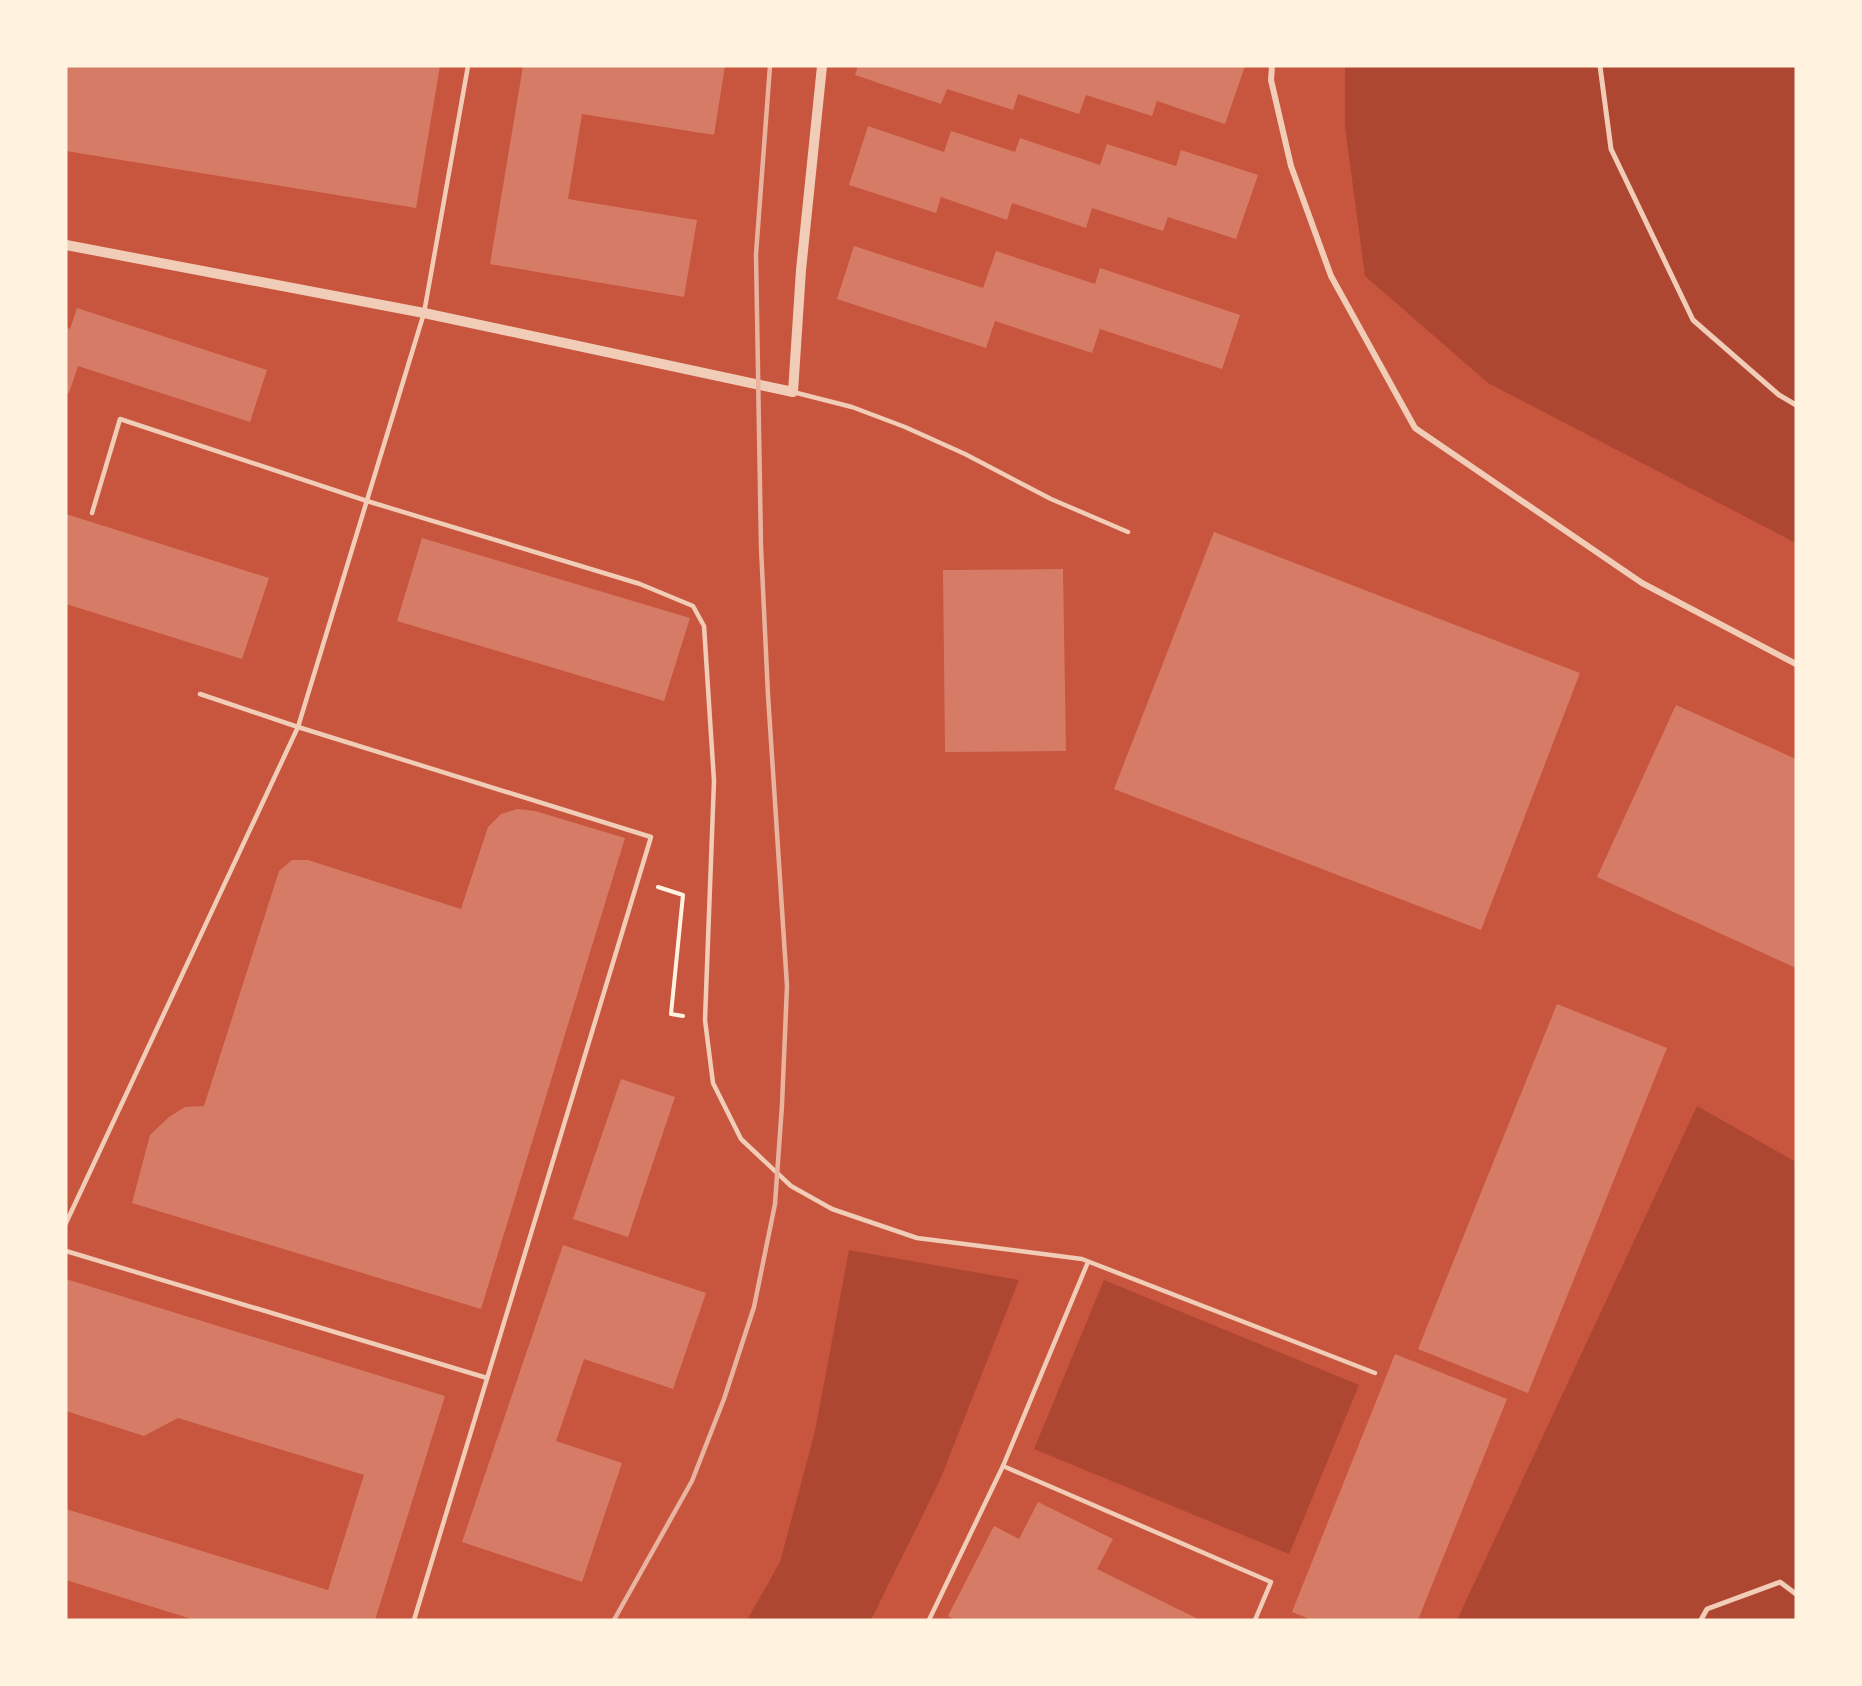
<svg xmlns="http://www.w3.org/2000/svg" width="1862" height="1686" viewBox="0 0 1862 1686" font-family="Helvetica,sans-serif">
  <rect width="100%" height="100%" fill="#c8553d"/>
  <!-- green -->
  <g fill="#ae4732">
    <polygon points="1345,66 1796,66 1796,543 1488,383 1365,276 1345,127"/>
    <polygon points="1697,1106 1796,1162 1796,1620 1457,1620"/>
    <polygon points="849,1250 1019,1280 940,1480 871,1620 747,1620 780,1562 815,1431"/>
    <polygon points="1104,1280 1359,1385 1289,1554 1034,1449"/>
  </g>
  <!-- building -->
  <g fill="#d67c66">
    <polygon points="66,66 440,66 416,208 66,151"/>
    <polygon points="523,66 725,66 714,135 582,114 568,199 697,220 684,297 490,264"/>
    <polygon points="858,66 1245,66 1225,124 1157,101 1152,116 1086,95 1079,114 1018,94 1013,110 947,89 941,104 855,75"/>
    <polygon points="868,126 944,152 951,131 1015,152 1020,138 1100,165 1107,144 1176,166 1181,150 1258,175 1236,239 1168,217 1163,231 1092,208 1086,228 1012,203 1007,220 941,197 936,213 849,185"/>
    <polygon points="854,246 983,288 996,251 1095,284 1100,268 1240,315 1222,369 1100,329 1092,353 995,321 986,348 837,299"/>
    <polygon points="77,308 267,370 250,422 78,366 69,393 66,392 66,327 70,329"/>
    <polygon points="66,514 269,578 242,659 66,604"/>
    <polygon points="1214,532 1580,673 1481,930 1114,789"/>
    <polygon points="422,538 690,618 664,701 397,621"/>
    <polygon points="1063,569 1066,751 945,752 943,570"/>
    <polygon points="1676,705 1796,759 1796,968 1597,877"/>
    <polygon points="517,809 535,811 625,838 481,1309 132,1203 150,1135 169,1117 185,1107 204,1106 279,871 292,860 308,860 461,909 488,827 501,814"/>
    <polygon points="1557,1004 1667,1048 1528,1393 1418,1349"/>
    <polygon points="621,1079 675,1097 628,1237 573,1219"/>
    <polygon points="563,1245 706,1293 673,1389 584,1359 556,1441 622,1463 582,1582 462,1542"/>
    <polygon points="66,1279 445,1396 375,1620 195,1620 66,1580 66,1509 328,1590 364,1475 178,1418 144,1436 66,1411"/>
    <polygon points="1395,1354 1507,1399 1418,1620 1312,1620 1292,1612"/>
    <polygon points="1038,1502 1113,1539 1097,1569 1200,1620 956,1620 948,1616 994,1526 1019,1539"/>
  </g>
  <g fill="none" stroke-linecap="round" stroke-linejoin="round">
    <!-- path -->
    <polyline stroke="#fff3e0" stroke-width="4" points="658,887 683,895 671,1014 683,1016"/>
    <!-- service -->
    <g stroke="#f1ccb7" stroke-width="4.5">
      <polyline points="793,392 852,407 905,427 965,454 1051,499 1128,532"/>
      <polyline points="92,513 120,419 367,501 640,584 693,606 704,626 714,781 705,1020 713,1083 741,1139 791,1186 832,1209 917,1238 1082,1259 1375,1373"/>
      <polyline points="200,694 298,727 651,837 414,1620"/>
      <polyline points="66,1223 298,727 424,313 468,66"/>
      <polyline points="66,1251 487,1378"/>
      <polyline points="1088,1262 1003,1466 1271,1582 1255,1620"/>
      <polyline points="929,1620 1003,1466"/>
    </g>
    <!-- pedestrian -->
    <g stroke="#f1ccb7" stroke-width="5">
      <polyline points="1600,66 1611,149 1693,320 1779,395 1796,405"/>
      <polyline points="1701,1620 1707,1609 1780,1582 1796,1594"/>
    </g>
    <!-- minor -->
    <polyline stroke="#f1ccb7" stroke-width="6" points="1272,66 1271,80 1291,166 1331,276 1415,428 1642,583 1796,664"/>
    <!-- tertiary -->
    <polyline stroke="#f1ccb7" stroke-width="10" points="66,245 424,313 793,392 801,270 822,66"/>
    <!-- rail -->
    <polyline stroke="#e9b49f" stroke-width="4.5" points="614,1620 692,1481 724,1399 754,1307 775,1204 782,1105 787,986 768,695 761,547 756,254 770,66"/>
  </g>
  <!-- border -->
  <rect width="1862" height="1686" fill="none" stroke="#fff3e0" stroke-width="135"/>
</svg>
